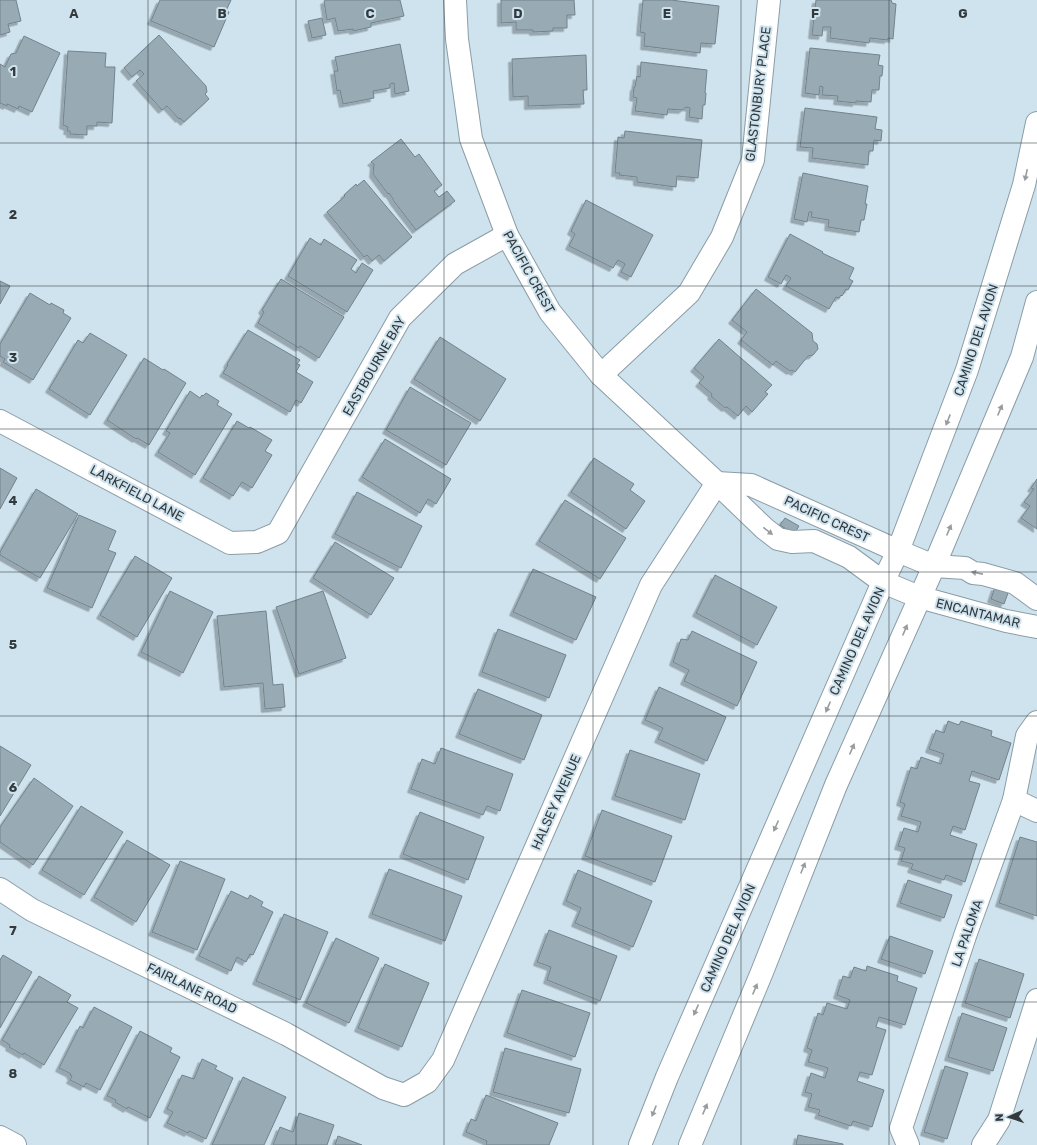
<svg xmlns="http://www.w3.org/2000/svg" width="1037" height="1145" viewBox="0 0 1037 1145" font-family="Rubik,sans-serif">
  <defs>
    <filter id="shadow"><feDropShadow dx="-3.5" dy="3.5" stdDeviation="0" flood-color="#0004"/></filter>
  </defs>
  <rect width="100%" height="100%" fill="#cfe3ee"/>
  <!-- building -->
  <g fill="#98abb5" stroke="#71838d" filter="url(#shadow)">
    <polygon points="0,0 16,0 21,21 8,24 10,32 0,35"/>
    <polygon points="160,0 231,0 226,11 229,12 214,47 151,21"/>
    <polygon points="326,0 400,0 404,16 371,23 371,27 353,31 353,29 338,31 335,18 327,20 324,1"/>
    <polygon points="501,0 574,0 575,15 567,15 567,28 553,28 553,31 533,32 533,30 516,30 516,22 501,23"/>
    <polygon points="643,0 671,0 719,6 715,44 701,43 700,53 644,46 645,33 640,32"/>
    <polygon points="816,0 891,0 892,3 896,4 893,39 888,38 888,40 870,38 869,43 830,38 831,27 823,27 822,36 812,35"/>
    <polygon points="322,18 326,35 312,38 308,21"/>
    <polygon points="159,35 206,86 207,92 205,94 209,99 184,122 180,118 179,119 167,106 162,110 136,81 144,74 140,70 132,77 124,68"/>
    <polygon points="24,36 60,53 32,112 19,106 18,109 7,104 7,106 0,103 0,64 5,67 11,54 16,53"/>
    <polygon points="400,44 409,91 395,94 394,83 390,84 390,88 373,91 374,98 343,104 340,90 337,91 334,71 338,71 335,57"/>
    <polygon points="810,48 880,55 878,65 883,66 882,76 880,76 879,90 872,90 871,102 856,101 856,103 837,101 838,96 822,95 823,87 820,86 819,95 805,93"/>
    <polygon points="68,51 106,53 105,67 115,67 112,123 97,122 97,126 87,126 87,135 70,134 70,131 67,131 68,127 63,125"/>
    <polygon points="586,55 587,90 583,90 584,104 528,106 528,96 513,97 512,59"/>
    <polygon points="641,62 707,70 705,93 706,93 705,105 703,105 702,119 689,117 690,108 686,107 682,110 668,109 667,115 635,111 637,98 633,97 634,87 635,87 637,76 640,77"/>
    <polygon points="805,108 877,117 875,129 882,130 881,141 874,140 873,151 869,151 868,165 812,158 813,148 800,147"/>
    <polygon points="625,131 702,140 698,178 677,176 676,187 637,182 637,177 619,175 620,173 615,173 618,137 624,138"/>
    <polygon points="401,139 415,157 419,154 442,185 434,191 439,197 447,191 455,201 416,230 393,200 393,199 389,193 388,194 373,174 374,164 371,162"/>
    <polygon points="803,173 868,186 865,204 867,204 864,220 861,220 859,232 828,227 829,220 811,217 812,212 809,212 807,222 794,219"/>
    <polygon points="364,180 412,237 384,261 379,255 372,261 367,255 364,257 327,212 345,196 344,195 356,184 357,186"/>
    <polygon points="586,200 653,235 631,277 621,272 625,264 618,260 613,268 569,246 575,234 571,231"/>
    <polygon points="790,234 823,252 822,253 854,268 849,279 853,281 848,290 846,289 842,296 841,295 839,298 836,297 829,309 786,286 791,278 786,275 781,284 768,277"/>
    <polygon points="310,238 321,245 324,239 357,260 351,269 356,273 362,263 373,270 347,312 288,276"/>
    <polygon points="281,279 344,317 319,358 300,346 299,348 258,323 264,312 262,310"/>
    <polygon points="0,281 10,286 0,304"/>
    <polygon points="756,289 812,333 813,341 817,344 818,349 813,355 808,356 795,372 792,370 790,371 776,361 773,365 741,340 747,332 732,320"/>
    <polygon points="30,293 50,305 51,303 64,310 63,313 71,318 33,380 3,362 5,359 0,356 0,344"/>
    <polygon points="248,330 300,360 297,364 300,365 296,372 313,382 301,403 296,400 290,412 223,373 228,365 227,364"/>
    <polygon points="90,333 127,355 90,415 49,389 78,340 83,343"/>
    <polygon points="440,337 506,379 480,421 414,379"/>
    <polygon points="719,339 772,385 765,392 768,394 752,412 746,406 738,416 727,407 725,408 711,396 712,394 699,383 704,377 694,368"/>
    <polygon points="144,358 163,370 164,369 186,383 149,445 137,438 136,439 107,420"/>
    <polygon points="410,387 471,423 446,465 386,430"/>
    <polygon points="190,391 200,398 202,395 203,396 206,393 219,401 217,405 232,414 195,475 158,452 170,433 166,431"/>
    <polygon points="237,421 249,428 250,427 272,440 265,451 272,455 252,488 242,482 233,496 203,478"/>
    <polygon points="385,439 451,479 436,504 428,499 420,513 362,477"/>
    <polygon points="594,458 634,484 630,490 645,501 626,529 571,492"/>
    <polygon points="0,468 17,478 0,509"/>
    <polygon points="1037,479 1037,529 1021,518 1030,506 1024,502 1034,489 1031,488"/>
    <polygon points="36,489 78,514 40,578 0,555 0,552"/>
    <polygon points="357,492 422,526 401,568 335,534"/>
    <polygon points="565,500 626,538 600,579 539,541"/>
    <polygon points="79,515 116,531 108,550 116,553 92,608 47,588"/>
    <polygon points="785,518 799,526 794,534 780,525"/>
    <polygon points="335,542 394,578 371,615 313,578"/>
    <polygon points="135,556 172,578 137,637 100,615"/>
    <polygon points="533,569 596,597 576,640 513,612"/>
    <polygon points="715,575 777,607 757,645 696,613"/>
    <polygon points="995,587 1008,593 1004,604 991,599"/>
    <polygon points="170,591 213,612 183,673 141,652"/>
    <polygon points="323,591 346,658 299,674 276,607"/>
    <polygon points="266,611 273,685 283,684 285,707 265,709 263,683 224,687 217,616"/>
    <polygon points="498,629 566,655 549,698 482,672"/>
    <polygon points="692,631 757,662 737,706 684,681 689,670 673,662 681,639 688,640"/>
    <polygon points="659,687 726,717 707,761 658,739 663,728 645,720"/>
    <polygon points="478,689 542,715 524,760 459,734"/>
    <polygon points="948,721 959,725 961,721 992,731 991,736 1011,743 999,780 972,771 969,781 980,784 965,830 953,826 950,835 977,844 965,882 946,875 944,880 911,869 913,864 901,861 905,848 898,846 904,828 918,832 921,822 901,816 905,804 900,802 911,767 917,769 921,757 941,764 944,754 929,749 936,730 944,733"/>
    <polygon points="0,746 31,765 0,816"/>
    <polygon points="441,748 513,774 500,811 487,806 483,815 411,789 422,759 435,764"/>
    <polygon points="630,750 700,774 685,820 615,796"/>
    <polygon points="34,778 73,806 33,865 0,842 0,827"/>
    <polygon points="81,806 123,832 84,895 42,870"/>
    <polygon points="602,810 672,836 655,882 585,856"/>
    <polygon points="420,812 484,837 468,880 403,854"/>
    <polygon points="1020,837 1037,842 1037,916 999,903"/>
    <polygon points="127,840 170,865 136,922 94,897"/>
    <polygon points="180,861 225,879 197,950 152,932"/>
    <polygon points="389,869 462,896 445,941 372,914"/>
    <polygon points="578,870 652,901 633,947 575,923 581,908 566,901"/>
    <polygon points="908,880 952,895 944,918 900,903"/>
    <polygon points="231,891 248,899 250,895 263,902 261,906 273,912 253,955 250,954 246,962 237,957 231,971 199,956"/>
    <polygon points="284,914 328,932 300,1000 256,981"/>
    <polygon points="549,930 617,956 600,1001 547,980 551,967 537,962"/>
    <polygon points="890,936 933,951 925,974 881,959"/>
    <polygon points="336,938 379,958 349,1023 306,1003"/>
    <polygon points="3,955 32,972 0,1028 0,960"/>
    <polygon points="979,959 1024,974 1010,1018 965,1003"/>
    <polygon points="385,964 429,983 402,1047 358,1028"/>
    <polygon points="867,966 898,976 897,981 917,988 905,1025 879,1017 876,1027 886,1030 872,1075 860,1072 857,1081 884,1090 872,1127 853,1121 851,1126 818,1115 820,1110 808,1107 812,1094 805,1092 811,1073 825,1078 828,1068 808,1062 812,1050 807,1048 818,1013 823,1015 827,1003 847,1009 850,1000 837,995 843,976 850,978 854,967 866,971"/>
    <polygon points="39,976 71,995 67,1002 78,1008 44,1065 24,1053 23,1055 9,1047 10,1045 2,1040"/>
    <polygon points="522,990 590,1013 575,1057 507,1033"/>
    <polygon points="94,1007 132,1027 100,1090 86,1083 84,1087 70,1080 72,1076 70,1075 71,1074 59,1068 80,1026 83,1028"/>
    <polygon points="962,1013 1007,1028 993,1071 948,1057"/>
    <polygon points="140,1031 172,1048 170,1052 180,1057 150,1118 128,1107 127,1109 115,1102 116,1100 107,1096"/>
    <polygon points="505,1048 581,1069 569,1113 493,1092"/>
    <polygon points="202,1059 217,1066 215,1069 233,1078 206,1139 189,1131 188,1133 167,1123 173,1112 167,1109 182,1075 194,1079"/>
    <polygon points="945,1066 968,1073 947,1139 924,1132"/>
    <polygon points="243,1077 286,1097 264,1145 212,1145"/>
    <polygon points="486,1095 558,1123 549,1145 486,1145 487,1141 466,1132 471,1119 476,1121"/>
    <polygon points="299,1113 334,1125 327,1145 273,1145 280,1127 293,1132"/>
    <polygon points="798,1135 843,1144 843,1145 796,1145"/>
    <polygon points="338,1136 362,1145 335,1145"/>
  </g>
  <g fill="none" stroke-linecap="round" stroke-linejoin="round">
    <defs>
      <g id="minor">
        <polyline points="455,0 457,39 471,139 507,235 550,312 601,375 717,483 765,529 778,539 792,542 814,541 849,557 883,582 919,597 1006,621 1037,627"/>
        <polyline points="601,375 689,293 722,237 753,160 769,0"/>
        <polyline points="0,421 230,543 257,542 278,533 400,318 455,264 507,235"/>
        <polyline points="717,483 751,485 898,551 934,566 965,568 973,573 983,574 1015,583 1037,599"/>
        <polyline points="1014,800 1037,811"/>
        <polyline points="0,889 32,910 286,1034 383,1088 404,1095 427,1082 443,1060 651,585 717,483"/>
        <polyline points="908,1145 901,1128 966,933 1014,800 1027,736 1037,722"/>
        <polyline points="983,1145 999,1120 1037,1000"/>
      </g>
      <g id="secondary">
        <polyline points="640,1145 667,1077 883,582 898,551 967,370 1024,185 1037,123"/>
        <polyline points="690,1145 762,972 836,785 934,566 1022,357 1037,302"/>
      </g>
      <polyline id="primary" points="0,1137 15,1145"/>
    </defs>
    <!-- minor casing -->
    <use href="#minor" stroke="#8a9da7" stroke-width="24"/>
    <!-- secondary casing -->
    <use href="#secondary" stroke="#8a9da7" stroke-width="24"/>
    <!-- primary casing -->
    <use href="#primary" stroke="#8a9da7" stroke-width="24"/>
    <!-- minor -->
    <use href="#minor" stroke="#fff" stroke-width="22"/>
    <!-- secondary -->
    <use href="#secondary" stroke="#fff" stroke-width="22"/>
    <!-- primary -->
    <use href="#primary" stroke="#fff" stroke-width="22"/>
  </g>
  <!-- one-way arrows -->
  <defs><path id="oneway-solid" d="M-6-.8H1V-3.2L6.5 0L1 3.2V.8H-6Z"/></defs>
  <g fill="#989c9e">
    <use href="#oneway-solid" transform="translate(1026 175) rotate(102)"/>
    <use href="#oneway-solid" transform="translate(1000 410) rotate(-67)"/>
    <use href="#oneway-solid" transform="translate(948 420) rotate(111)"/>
    <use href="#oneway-solid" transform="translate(949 530) rotate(-67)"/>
    <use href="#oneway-solid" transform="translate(768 531) rotate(38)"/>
    <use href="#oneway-solid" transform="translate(977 573) rotate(-169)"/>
    <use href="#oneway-solid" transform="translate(905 630) rotate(-67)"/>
    <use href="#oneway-solid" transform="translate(828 707) rotate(114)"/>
    <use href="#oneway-solid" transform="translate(852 749) rotate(-66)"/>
    <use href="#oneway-solid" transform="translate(776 826) rotate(114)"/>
    <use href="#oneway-solid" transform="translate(803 868) rotate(-68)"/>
    <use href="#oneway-solid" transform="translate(755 989) rotate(-67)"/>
    <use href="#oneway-solid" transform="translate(696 1010) rotate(114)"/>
    <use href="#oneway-solid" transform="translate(705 1109) rotate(-67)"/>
    <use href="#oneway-solid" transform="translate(654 1111) rotate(112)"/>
  </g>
  <!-- grid -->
  <path fill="none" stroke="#323a3e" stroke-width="1" stroke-opacity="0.55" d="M 148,0 L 148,1145M 296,0 L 296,1145M 444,0 L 444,1145M 593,0 L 593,1145M 741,0 L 741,1145M 889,0 L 889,1145M 0,143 L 1037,143M 0,286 L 1037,286M 0,429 L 1037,429M 0,572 L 1037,572M 0,716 L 1037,716M 0,859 L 1037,859M 0,1002 L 1037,1002"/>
  <g text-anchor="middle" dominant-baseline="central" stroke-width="4" stroke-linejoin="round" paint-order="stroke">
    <!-- street labels -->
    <g font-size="13" fill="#323a3e" stroke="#cfe3ee">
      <text transform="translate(758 94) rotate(-83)">GLASTONBURY PLACE</text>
      <text transform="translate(529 272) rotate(61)">PACIFIC CREST</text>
      <text transform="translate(976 340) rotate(-72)">CAMINO DEL AVION</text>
      <text transform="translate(374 366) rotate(-60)">EASTBOURNE BAY</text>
      <text transform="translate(137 493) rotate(28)">LARKFIELD LANE</text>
      <text transform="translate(827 519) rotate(25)">PACIFIC CREST</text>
      <text transform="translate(978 613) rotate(14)">ENCANTAMAR</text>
      <text transform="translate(857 641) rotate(-66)">CAMINO DEL AVION</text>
      <text transform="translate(556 802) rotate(-66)">HALSEY AVENUE</text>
      <text transform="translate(967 933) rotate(-71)">LA PALOMA</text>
      <text transform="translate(728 938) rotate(-66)">CAMINO DEL AVION</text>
      <text transform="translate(192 988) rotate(26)">FAIRLANE ROAD</text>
    </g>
  </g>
  <g font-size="13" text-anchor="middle" font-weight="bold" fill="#323a3e" stroke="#cfe3ee" stroke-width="4" stroke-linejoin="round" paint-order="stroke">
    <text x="74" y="18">A</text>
    <text x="222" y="18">B</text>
    <text x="370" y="18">C</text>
    <text x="518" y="18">D</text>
    <text x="667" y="18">E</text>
    <text x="815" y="18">F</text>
    <text x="963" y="18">G</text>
    <text x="13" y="76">1</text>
    <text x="13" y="219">2</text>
    <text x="13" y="362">3</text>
    <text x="13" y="505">4</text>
    <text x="13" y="649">5</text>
    <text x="13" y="792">6</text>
    <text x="13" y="935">7</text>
    <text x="13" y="1078">8</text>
  </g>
  <!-- north arrow -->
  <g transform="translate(1009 1117) rotate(267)" stroke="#cfe3ee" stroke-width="3" paint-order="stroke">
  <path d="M0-3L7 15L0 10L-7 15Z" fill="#323a3e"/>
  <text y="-6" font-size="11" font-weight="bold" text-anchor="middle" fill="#323a3e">N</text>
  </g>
</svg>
